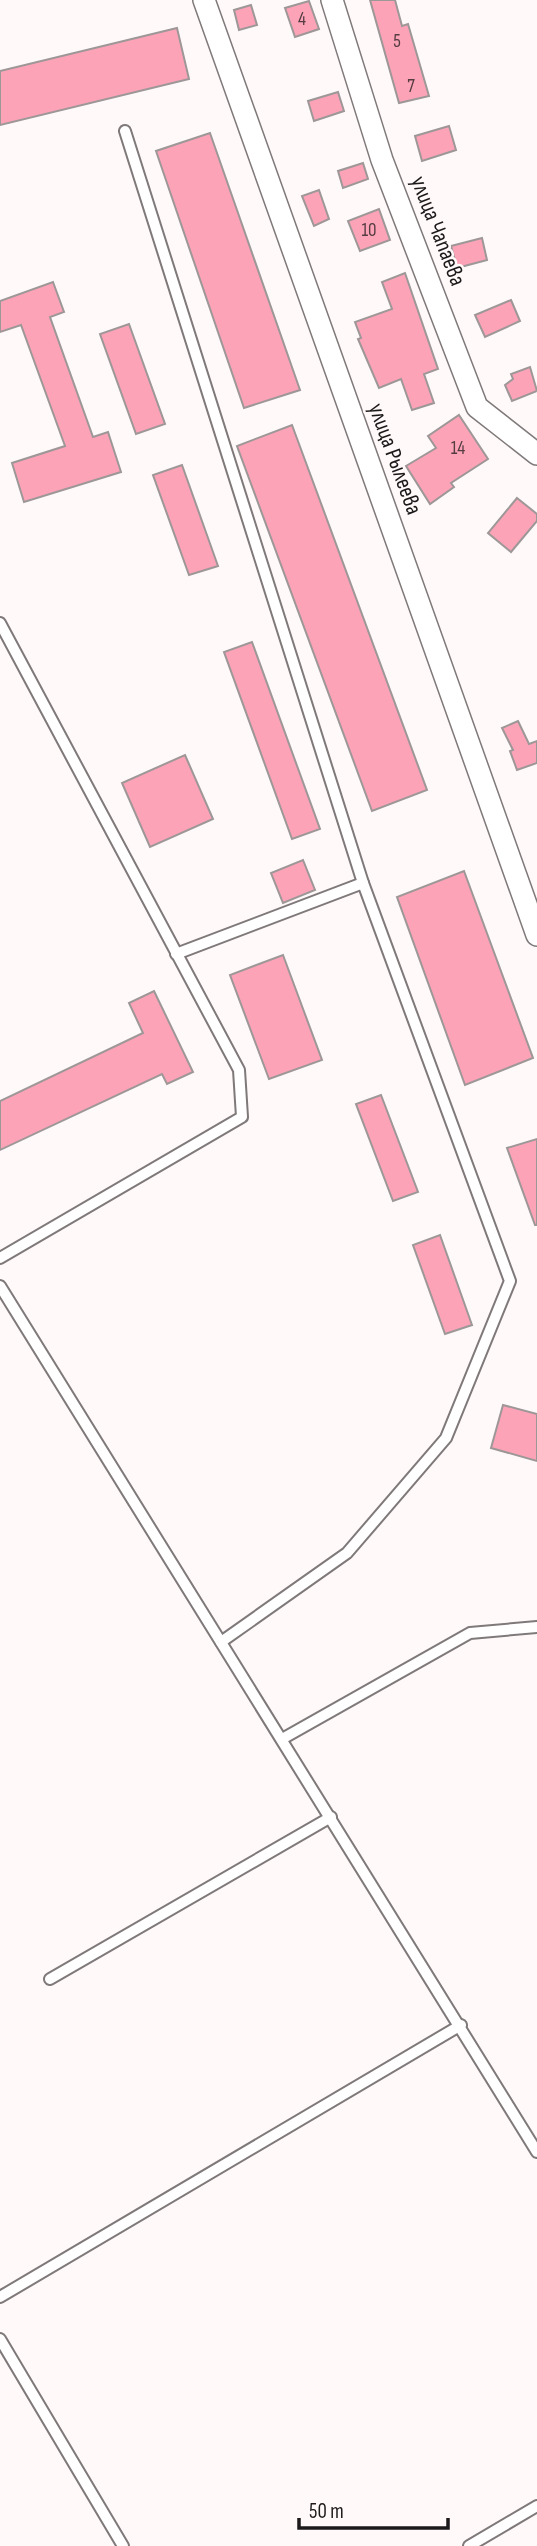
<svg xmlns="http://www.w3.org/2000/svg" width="537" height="2546" viewBox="0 0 537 2546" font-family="'Sofia Sans Condensed',sans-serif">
  <rect width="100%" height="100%" fill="#fff9fa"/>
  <!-- building -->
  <g fill="#fca3b7" stroke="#9e9798" stroke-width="2">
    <polygon points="370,0 395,0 402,26 408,24 429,96 399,103"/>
    <polygon points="309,1 319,29 295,37 285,8"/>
    <polygon points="251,5 257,25 239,30 234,10"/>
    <polygon points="177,28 189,79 0,125 0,71"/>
    <polygon points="338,92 344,111 314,121 308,101"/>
    <polygon points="449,126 456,150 422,161 415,136"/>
    <polygon points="210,133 300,390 244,408 156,151"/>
    <polygon points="363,163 368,179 343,188 338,171"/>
    <polygon points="319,190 329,219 314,226 302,196"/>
    <polygon points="379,209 390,240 360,251 348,221"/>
    <polygon points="482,238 487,260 457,268 451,246"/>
    <polygon points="405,273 438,369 424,374 434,403 412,410 401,379 379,388 358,339 361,338 355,322 392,309 382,282"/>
    <polygon points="53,282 64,312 50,317 93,437 108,432 121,472 24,502 12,463 65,446 21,325 0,332 0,301"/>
    <polygon points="511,300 520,321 485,337 475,315"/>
    <polygon points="129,324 165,424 136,434 100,334"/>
    <polygon points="530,367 537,391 512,401 505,385 513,379 511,374"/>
    <polygon points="459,415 488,459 451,483 454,487 430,504 406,466 436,448 428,436"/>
    <polygon points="292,425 427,790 372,811 237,446"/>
    <polygon points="182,465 218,566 189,575 153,475"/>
    <polygon points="517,498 537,514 537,521 511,552 488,533"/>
    <polygon points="252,642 320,829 292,839 224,652"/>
    <polygon points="518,721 529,744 537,741 537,763 517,770 510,751 513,750 502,728"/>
    <polygon points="185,755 213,819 150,847 122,783"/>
    <polygon points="303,860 315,890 283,903 271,873"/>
    <polygon points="464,871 533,1058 465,1085 397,897"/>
    <polygon points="283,955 322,1060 269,1079 230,975"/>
    <polygon points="154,991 193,1072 167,1084 162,1074 0,1150 0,1101 143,1033 129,1003"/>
    <polygon points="381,1095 418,1192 393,1201 356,1104"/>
    <polygon points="537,1139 537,1225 535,1225 507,1148"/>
    <polygon points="440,1235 472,1325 445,1334 413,1245"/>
    <polygon points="503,1405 537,1414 537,1461 491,1448"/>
  </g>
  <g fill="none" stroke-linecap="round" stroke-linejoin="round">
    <defs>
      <g id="lane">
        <polyline points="125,131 363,883 510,1281 446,1438 347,1553 221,1642"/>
        <polyline points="0,623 239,1070 242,1117 0,1258"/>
        <polyline points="176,954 363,883"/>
        <polyline points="0,1286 537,2152"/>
        <polyline points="282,1739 470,1633 537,1627"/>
        <polyline points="50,1979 331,1817"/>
        <polyline points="0,2297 461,2025"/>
        <polyline points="0,2339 123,2546"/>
        <polyline points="469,2546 537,2506"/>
      </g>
      <g id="street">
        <polyline points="204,0 537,935"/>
        <polyline points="332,0 382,160 477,407 537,454"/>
      </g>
    </defs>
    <!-- lane casing -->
    <use href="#lane" stroke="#7f797a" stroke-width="14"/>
    <!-- street casing -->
    <use href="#street" stroke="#7f797a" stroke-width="24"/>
    <!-- lane -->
    <use href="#lane" stroke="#fff" stroke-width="10"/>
    <!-- street -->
    <use href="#street" stroke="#fff" stroke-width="21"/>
  </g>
  <g text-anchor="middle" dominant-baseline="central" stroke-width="5" stroke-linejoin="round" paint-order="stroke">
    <!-- number labels -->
    <g font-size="19" fill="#543c41">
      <text x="302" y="19">4</text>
      <text x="397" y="41">5</text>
      <text x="411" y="86">7</text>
      <text x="369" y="230">10</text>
      <text x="458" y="448">14</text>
    </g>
    <!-- street labels -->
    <g font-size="23" fill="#1c191a" stroke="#fff9fa">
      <text transform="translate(438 231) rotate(69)">улица Чапаева</text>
      <text transform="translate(395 459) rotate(70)">улица Рылеева</text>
    </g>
  </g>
  <!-- scale -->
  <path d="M299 2518v10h149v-10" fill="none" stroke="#1c191a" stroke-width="3.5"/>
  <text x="309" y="2518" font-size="21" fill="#1c191a" stroke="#fff9fa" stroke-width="5" paint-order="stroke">50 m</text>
</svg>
